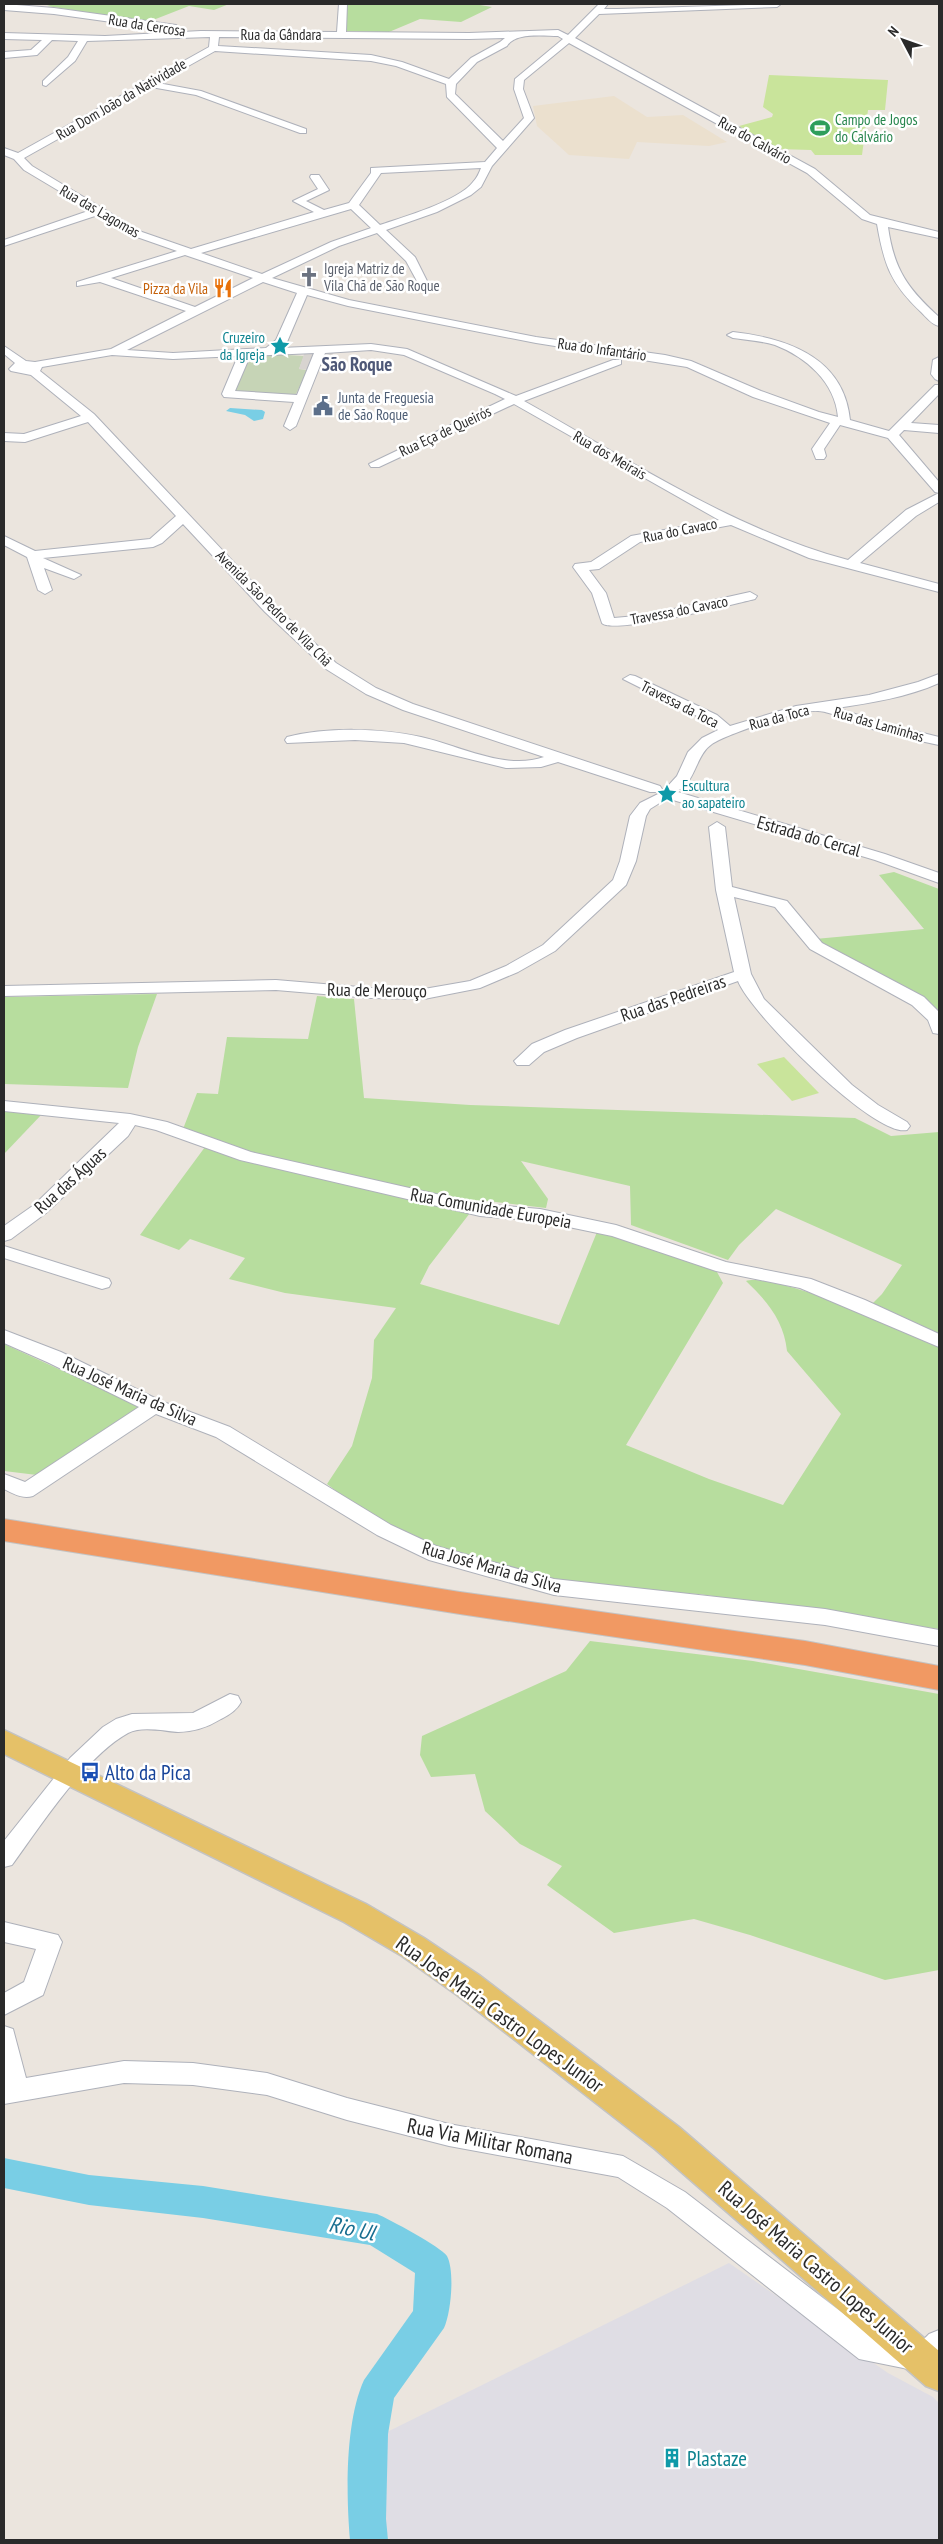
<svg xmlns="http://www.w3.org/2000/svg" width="943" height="2544" viewBox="0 0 943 2544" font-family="'PT Sans Narrow',sans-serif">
  <rect width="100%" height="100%" fill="#ebe5de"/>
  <!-- industrial -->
  <polygon fill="#dfdde4" points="729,2263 888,2373 933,2397 939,2403 939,2540 389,2540 383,2518 383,2434"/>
  <!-- education -->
  <polygon fill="#ebe0ce" points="614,96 647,117 683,115 727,142 709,146 637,142 629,159 569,155 537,126 533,106"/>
  <!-- green -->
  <g fill="#b7dd9e" fill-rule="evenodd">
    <polygon points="54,4 229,4 214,10 189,6 148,22 47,6"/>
    <polygon points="335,4 474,4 492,7 461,22 420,19 389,32 344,31 343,5"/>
    <polygon points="894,872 939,889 939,1011 923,997 849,960 815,939 924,929 879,875"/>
    <polygon points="157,994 138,1047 128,1088 4,1084 4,997"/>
    <path d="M 317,996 L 354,999 L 364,1098 L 470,1105 L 855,1118 L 891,1136 L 939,1132 L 939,1629 L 699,1594 L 655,1592 L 541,1578 L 442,1548 L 402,1531 L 353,1504 L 327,1484 L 352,1446 L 372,1378 L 374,1340 L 396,1308 L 285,1293 L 229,1279 L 245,1258 L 190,1239 L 179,1250 L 140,1235 L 205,1147 L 183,1129 L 197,1093 L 218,1094 L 227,1037 L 308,1039 ZM 521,1161 L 630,1186 L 631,1225 L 728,1260 L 739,1245 L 776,1209 L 902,1265 L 882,1294 L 864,1312 C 842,1304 764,1274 746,1281 C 767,1301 784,1321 787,1351 L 841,1414 L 783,1505 L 709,1479 L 626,1445 L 723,1283 L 717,1272 L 674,1255 L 597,1232 L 559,1325 L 420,1284 L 429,1266 L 480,1200 L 546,1208 L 548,1199 Z"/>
    <polygon points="4,1111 43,1113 4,1154"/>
    <polygon points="4,1344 133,1403 138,1408 37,1475 4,1471"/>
    <polygon points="590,1641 753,1661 939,1694 939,1970 885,1980 750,1935 694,1919 614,1933 547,1885 562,1866 520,1844 485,1811 475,1774 431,1777 420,1755 422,1736 566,1671"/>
  </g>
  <!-- cemetery -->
  <polygon fill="#c6d4b6" points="252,353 304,356 299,369 308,370 295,396 234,393"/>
  <!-- pitch -->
  <g fill="#c9e49b">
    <polygon points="769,75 888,80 885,110 868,110 862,155 815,155 811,150 778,149 739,126 772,117 773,114 763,107"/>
    <polygon points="784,1057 819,1093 792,1101 757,1064"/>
  </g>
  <!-- plaza -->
  <polygon fill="#d8d4d0" points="305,351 334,351 328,371 299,369"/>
  <!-- water -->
  <polygon fill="#79cee5" points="230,408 262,410 265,412 263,419 254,421 245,415 226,411"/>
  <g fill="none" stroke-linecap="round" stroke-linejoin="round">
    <!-- river -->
    <path fill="#79cee5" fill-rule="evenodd" d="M 4,2158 L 89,2175 L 203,2186 L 377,2214 C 389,2219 441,2247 447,2256 C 455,2271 451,2313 444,2328 L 394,2398 L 388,2434 L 386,2519 L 388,2540 L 350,2540 C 346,2494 345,2422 364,2380 L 413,2311 L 415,2273 L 370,2245 L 203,2218 L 89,2205 L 4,2188 Z"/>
    <defs>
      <g id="minor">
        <polygon points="4,4 54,8 176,25 180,28 176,31 54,14 4,10"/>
        <path d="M 339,4 L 347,4 L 346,32 L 469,33 L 558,30 L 568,35 L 599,4 L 608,4 L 604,9 L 617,9 L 781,4 L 777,7 L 599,14 L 575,38 L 815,169 L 870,215 L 939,232 L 939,238 L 888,227 C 894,270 908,289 939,317 L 939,326 C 932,325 926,317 921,312 C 890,283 884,264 877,224 L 862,219 L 807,173 L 569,43 L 524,80 L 523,89 L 534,118 L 492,166 L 481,187 L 471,195 L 437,212 L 386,230 L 415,257 L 427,281 L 426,283 L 418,283 L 406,261 L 377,233 L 339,246 L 272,278 L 349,300 L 536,337 L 665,355 L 691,361 L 761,391 L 819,412 L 838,417 C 835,382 806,357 775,345 C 762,341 747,340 733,338 L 727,335 L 733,332 C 787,338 844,357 850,420 L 889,431 L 935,385 L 939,385 L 939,394 L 911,423 L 939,425 L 939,433 L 904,430 L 899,435 L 939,482 L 939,493 L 935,492 L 888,438 L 840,425 L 824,449 L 826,456 L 824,459 L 816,459 L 812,449 L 830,423 L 753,397 L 687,367 L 536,343 L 348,306 L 307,295 L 287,342 L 281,348 L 371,344 L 407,349 L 516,396 L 613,360 L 621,360 L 621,364 L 524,401 C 628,459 732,529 848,560 L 906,510 L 939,493 L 939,502 L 916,516 L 860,563 L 939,584 L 939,592 L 809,558 L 731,525 L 640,542 L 599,569 L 589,570 L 606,593 L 614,618 L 647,615 L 750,592 L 757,596 L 755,599 C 734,604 612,635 602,623 L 592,593 L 573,567 L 575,564 L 591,562 L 631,536 L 719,520 L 514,404 L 379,467 L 371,467 L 369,464 L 505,399 L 495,394 L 404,355 L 371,350 L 325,353 L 296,426 L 290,430 L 284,426 L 294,402 L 224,397 L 222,394 L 238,356 L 173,359 L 112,355 L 42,367 L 40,371 L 94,414 L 275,606 L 336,663 L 376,688 L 413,704 L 660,786 L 662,789 L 660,792 L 650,792 L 558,762 L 541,767 L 506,768 L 404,743 L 355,740 L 287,743 L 285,740 L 287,737 C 327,727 380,728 421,737 C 458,745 505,771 544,757 L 403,710 L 366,694 L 326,669 L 265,612 L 183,524 L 162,543 L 153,547 L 43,558 L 81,575 L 74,579 L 44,568 L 52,590 L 45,594 L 38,590 L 27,557 L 4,545 L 4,536 L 35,551 L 150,539 L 176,516 L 88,422 L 25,442 L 4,441 L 4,433 L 24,434 L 81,416 L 31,375 L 11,371 L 9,369 L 15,363 L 4,354 L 4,346 L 26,361 L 35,362 L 111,349 L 186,311 L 100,282 L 77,286 L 77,282 L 177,251 L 134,236 L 98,215 L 4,246 L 4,240 L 91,210 L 24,170 L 14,159 L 4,155 L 4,148 L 18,153 L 142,84 L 143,81 L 148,81 L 209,47 L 210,37 L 87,41 L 75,61 L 46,86 L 43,85 L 43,81 L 68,57 L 78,41 L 52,40 L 37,55 L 4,58 L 4,52 L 31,50 L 42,40 L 4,39 L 4,33 L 105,36 L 201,31 L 337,32 ZM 558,36 L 563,39 L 515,79 L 514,89 L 524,118 L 503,141 L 455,94 L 456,84 L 477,62 L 507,46 C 515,32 544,36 558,36 ZM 219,37 L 469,39 L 505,38 L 500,42 L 471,58 L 449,79 L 402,62 L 371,55 L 218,46 ZM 215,51 L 371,61 L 396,66 L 446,84 L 447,97 L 497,148 L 485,162 L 371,168 L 371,173 L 349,203 L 324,210 L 306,201 L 329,190 L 319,175 L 311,175 L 310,177 L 318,189 L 293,201 L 314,212 L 191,249 L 142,232 L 32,166 L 24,158 L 151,87 L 196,95 L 300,133 L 306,133 L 306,129 L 201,91 L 158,83 ZM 481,168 C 479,173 477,178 473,182 C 459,201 403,217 380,225 L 359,205 L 381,173 ZM 351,209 L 371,228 L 331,242 L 262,274 L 201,253 ZM 185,255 L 253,278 L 195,307 L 111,278 ZM 263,282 L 297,293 L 276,340 L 266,348 L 173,353 L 127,350 ZM 314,353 L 297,395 L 235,391 L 250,356 Z"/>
        <polygon points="939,357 939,381 935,379 931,374 933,360"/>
        <path d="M 939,674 L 939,683 C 908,697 871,703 837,708 L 879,722 L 939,737 L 939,745 C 916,740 892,735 869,728 C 853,723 834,712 818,711 C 801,709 727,734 712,744 C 694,756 696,787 673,792 L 666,788 L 677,776 L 688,752 L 702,738 L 718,730 L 707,721 L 623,679 L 630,675 L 635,676 L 717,715 L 730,726 L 796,706 L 869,695 L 918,682 Z"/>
        <polygon points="678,792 885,854 939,873 939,883 875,860 673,800 670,797 673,794"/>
        <polygon points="658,794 666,799 650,809 646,816 636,861 626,885 555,951 518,972 480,988 424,999 371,998 276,990 4,996 4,986 276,980 371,988 424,989 470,981 506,966 543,945 613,880 620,861 630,816 640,803"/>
        <path d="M 717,822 L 725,827 L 732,887 L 787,901 L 822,943 L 924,997 L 939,1012 L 939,1034 L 933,1033 L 928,1020 L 912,1005 L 810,949 L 775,907 L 734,897 L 751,974 L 764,999 L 852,1085 L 878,1105 L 907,1122 L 910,1126 L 907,1130 C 875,1138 750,1013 738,981 L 577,1038 L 544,1052 L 529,1065 L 517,1065 L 514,1061 L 532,1044 L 565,1030 L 734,972 L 716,890 L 709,827 Z"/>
        <polygon points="4,1101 130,1114 167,1122 251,1152 480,1204 540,1209 616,1225 726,1262 811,1279 865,1300 939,1334 939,1347 800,1288 716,1271 612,1236 540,1221 480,1216 240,1160 156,1130 135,1125 128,1136 46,1213 11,1239 4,1241 4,1226 34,1205 119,1123 4,1111"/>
        <polygon points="4,1246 109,1279 111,1283 109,1287 102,1289 4,1258"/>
        <path d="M 4,1330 L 61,1352 L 161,1401 L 230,1427 L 391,1525 L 436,1546 L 554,1579 L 825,1609 L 939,1630 L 939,1646 L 825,1625 L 554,1595 L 429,1560 L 377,1535 L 216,1437 L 156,1414 L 33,1496 C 22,1499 14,1494 4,1489 L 4,1474 L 25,1482 L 139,1407 L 47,1362 L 4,1343 Z"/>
        <path d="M 230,1694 L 238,1696 L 241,1702 C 237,1710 229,1715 221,1719 C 208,1727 193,1732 178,1732 C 163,1731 142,1726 128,1733 C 86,1756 41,1825 12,1865 L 4,1867 L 4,1841 L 70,1758 L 103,1727 L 116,1719 L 132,1714 L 193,1713 Z"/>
        <polygon points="4,1922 58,1935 62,1942 43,1995 4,2015 4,1993 24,1982 36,1949 4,1942"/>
        <polygon points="4,2026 13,2029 26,2078 124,2061 193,2063 267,2073 347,2098 449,2124 623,2156 685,2192 875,2338 918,2345 929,2334 939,2330 939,2361 933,2368 923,2372 859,2359 667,2208 618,2177 449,2146 347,2120 267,2095 193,2085 124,2083 4,2104"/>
      </g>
      <polygon id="major" points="4,1730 366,1904 424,1938 479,1975 679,2127 939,2351 939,2391 926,2386 655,2149 457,1995 402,1956 344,1922 4,1754"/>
      <polygon id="highway" points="4,1519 460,1592 805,1641 939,1666 939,1690 805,1665 460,1614 4,1541"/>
    </defs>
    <!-- minor casing -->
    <use href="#minor" stroke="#aeb1ba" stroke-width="2"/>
    <!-- major casing -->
    <use href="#major" stroke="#c3c3c3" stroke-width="3"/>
    <!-- highway casing -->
    <use href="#highway" stroke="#c3c3c3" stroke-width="2"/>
    <!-- minor -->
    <use href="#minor" fill="#fff" fill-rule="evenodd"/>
    <!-- major -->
    <use href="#major" fill="#e5c168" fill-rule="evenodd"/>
    <!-- highway -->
    <use href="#highway" fill="#f19963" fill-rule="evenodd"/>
  </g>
  <!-- icons -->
  <defs>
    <symbol id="stadium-bare" viewBox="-9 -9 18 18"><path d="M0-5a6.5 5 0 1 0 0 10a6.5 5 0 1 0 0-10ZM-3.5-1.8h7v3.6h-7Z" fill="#2e9e5b" stroke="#fff" stroke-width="2.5" paint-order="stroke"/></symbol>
    <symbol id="church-bare" viewBox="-9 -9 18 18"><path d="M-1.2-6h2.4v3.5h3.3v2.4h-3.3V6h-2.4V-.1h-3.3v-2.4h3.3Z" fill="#6b7280" stroke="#fff" stroke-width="2.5" paint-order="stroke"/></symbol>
    <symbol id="restaurant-bare" viewBox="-9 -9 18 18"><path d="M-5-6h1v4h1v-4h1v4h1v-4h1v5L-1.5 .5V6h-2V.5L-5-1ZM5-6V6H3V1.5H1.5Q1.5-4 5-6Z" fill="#e8710a" stroke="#fff" stroke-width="2.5" paint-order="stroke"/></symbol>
    <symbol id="sight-bare" viewBox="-9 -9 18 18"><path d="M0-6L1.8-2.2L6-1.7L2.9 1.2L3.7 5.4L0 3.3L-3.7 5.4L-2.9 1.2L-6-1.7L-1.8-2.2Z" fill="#0f9aa8" stroke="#fff" stroke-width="2.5" paint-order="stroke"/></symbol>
    <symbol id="civic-bare" viewBox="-9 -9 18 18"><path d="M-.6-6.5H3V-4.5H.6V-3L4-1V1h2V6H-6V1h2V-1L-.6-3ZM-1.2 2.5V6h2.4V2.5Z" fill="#5c6f8a" stroke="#fff" stroke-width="2.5" paint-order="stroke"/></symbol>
    <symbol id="bus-bare" viewBox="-9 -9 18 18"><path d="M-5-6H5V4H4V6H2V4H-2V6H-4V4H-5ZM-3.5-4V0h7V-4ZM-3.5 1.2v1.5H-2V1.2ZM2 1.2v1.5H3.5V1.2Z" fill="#1a4fb4" stroke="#fff" stroke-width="2.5" paint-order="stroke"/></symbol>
    <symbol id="building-bare" viewBox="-9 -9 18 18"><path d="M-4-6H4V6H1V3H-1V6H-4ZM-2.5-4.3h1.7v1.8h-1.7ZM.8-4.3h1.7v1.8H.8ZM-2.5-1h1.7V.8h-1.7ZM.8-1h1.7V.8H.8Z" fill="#0f9aa8" stroke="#fff" stroke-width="2.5" paint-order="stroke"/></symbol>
  </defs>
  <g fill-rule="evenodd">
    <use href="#stadium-bare" x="806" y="114" width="28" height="28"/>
    <use href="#church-bare" x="295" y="263" width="28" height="28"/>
    <use href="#restaurant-bare" x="209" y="274" width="28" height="28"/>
    <use href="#sight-bare" x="266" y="332" width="28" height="28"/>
    <use href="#civic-bare" x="309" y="392" width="28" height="28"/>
    <use href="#sight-bare" x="653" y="780" width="28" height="28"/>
    <use href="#bus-bare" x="76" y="1758" width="28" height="28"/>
    <use href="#building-bare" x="658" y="2444" width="28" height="28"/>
  </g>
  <g text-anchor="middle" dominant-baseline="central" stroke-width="5" stroke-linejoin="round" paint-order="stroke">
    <!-- far-street labels -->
    <g font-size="15" fill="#2a2a2a" stroke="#fff">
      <text transform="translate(147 25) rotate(9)">Rua da Cercosa</text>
      <text x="281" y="34">Rua da Gândara</text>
      <text transform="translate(121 99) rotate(-30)">Rua Dom João da Natividade</text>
      <text transform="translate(755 140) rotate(29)">Rua do Calvário</text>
      <text transform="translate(100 211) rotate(30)">Rua das Lagomas</text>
      <text transform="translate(602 349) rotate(8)">Rua do Infantário</text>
      <text transform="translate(445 431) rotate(-25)">Rua Eça de Queirós</text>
      <text transform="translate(610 455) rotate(30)">Rua dos Meirais</text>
      <text transform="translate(680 530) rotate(-11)">Rua do Cavaco</text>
      <text transform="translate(274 608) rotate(45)">Avenida São Pedro de Vila Chã</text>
      <text transform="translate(679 610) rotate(-11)">Travessa do Cavaco</text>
      <text transform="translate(680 704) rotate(27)">Travessa da Toca</text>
      <text transform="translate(779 717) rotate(-15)">Rua da Toca</text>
      <text transform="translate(879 724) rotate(16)">Rua das Laminhas</text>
    </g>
    <!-- far-leisure labels -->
    <g font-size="15" fill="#27864d" stroke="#fff" text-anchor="start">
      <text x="835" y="119">Campo de Jogos<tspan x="835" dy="17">do Calvário</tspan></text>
    </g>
    <!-- far-worship labels -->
    <g font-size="15" fill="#5b616d" stroke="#fff" text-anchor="start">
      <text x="324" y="268">Igreja Matriz de<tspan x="324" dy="17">Vila Chã de São Roque</tspan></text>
    </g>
    <!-- far-food labels -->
    <g font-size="15" fill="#c56008" stroke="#fff" text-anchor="end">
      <text x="208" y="288">Pizza da Vila</text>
    </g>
    <!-- far-culture labels -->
    <g font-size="15" fill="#0d838f" stroke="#fff" text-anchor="end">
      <text x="265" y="337">Cruzeiro<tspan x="265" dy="17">da Igreja</tspan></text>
      <text x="682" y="785" text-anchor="start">Escultura<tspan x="682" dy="17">ao sapateiro</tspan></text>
    </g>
    <!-- far-service labels -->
    <g font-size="15" fill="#4e5e75" stroke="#fff" text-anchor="start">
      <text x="338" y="397">Junta de Freguesia<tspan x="338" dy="17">de São Roque</tspan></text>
    </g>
    <!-- street labels -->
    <g font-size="18" fill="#2a2a2a" stroke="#fff">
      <text transform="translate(809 836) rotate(16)">Estrada do Cercal</text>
      <text transform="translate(377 990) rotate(1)">Rua de Merouço</text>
      <text transform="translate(673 998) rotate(-19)">Rua das Pedreiras</text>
      <text transform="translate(70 1180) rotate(-42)">Rua das Águas</text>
      <text transform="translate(491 1208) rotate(10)">Rua Comunidade Europeia</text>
      <text transform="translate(130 1391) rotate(24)">Rua José Maria da Silva</text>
      <text transform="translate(492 1567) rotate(16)">Rua José Maria da Silva</text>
    </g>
    <!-- far-district labels -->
    <g font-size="19" font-weight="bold" fill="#4e5877" stroke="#fff">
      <text x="357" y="364">São Roque</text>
    </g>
    <!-- near-transit labels -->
    <g font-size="21" fill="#164399" stroke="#fff" text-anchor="start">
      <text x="105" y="1772">Alto da Pica</text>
    </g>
    <!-- near-street labels -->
    <g font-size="21" fill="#2a2a2a" stroke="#fff">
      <text transform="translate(500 2014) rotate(36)">Rua José Maria Castro Lopes Junior</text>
      <text transform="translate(490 2141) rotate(11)">Rua Via Militar Romana</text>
      <text transform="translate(816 2267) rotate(41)">Rua José Maria Castro Lopes Junior</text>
    </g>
    <!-- near-culture labels -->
    <g font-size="21" fill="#0d838f" stroke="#fff" text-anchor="start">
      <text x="687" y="2458">Plastaze</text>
    </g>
    <!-- near-water labels -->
    <g font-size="22" font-style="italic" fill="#186e90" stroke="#fff">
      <text transform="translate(352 2228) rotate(12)">Rio Ul</text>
    </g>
  </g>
  <!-- border -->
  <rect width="943" height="2544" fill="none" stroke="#2a2a2a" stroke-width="10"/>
  <!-- north arrow -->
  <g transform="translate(903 40) rotate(311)" stroke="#ffffff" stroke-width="4" paint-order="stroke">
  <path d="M0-4L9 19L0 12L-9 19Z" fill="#2a2a2a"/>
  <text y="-8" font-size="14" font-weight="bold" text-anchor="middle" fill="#2a2a2a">N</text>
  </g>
</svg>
